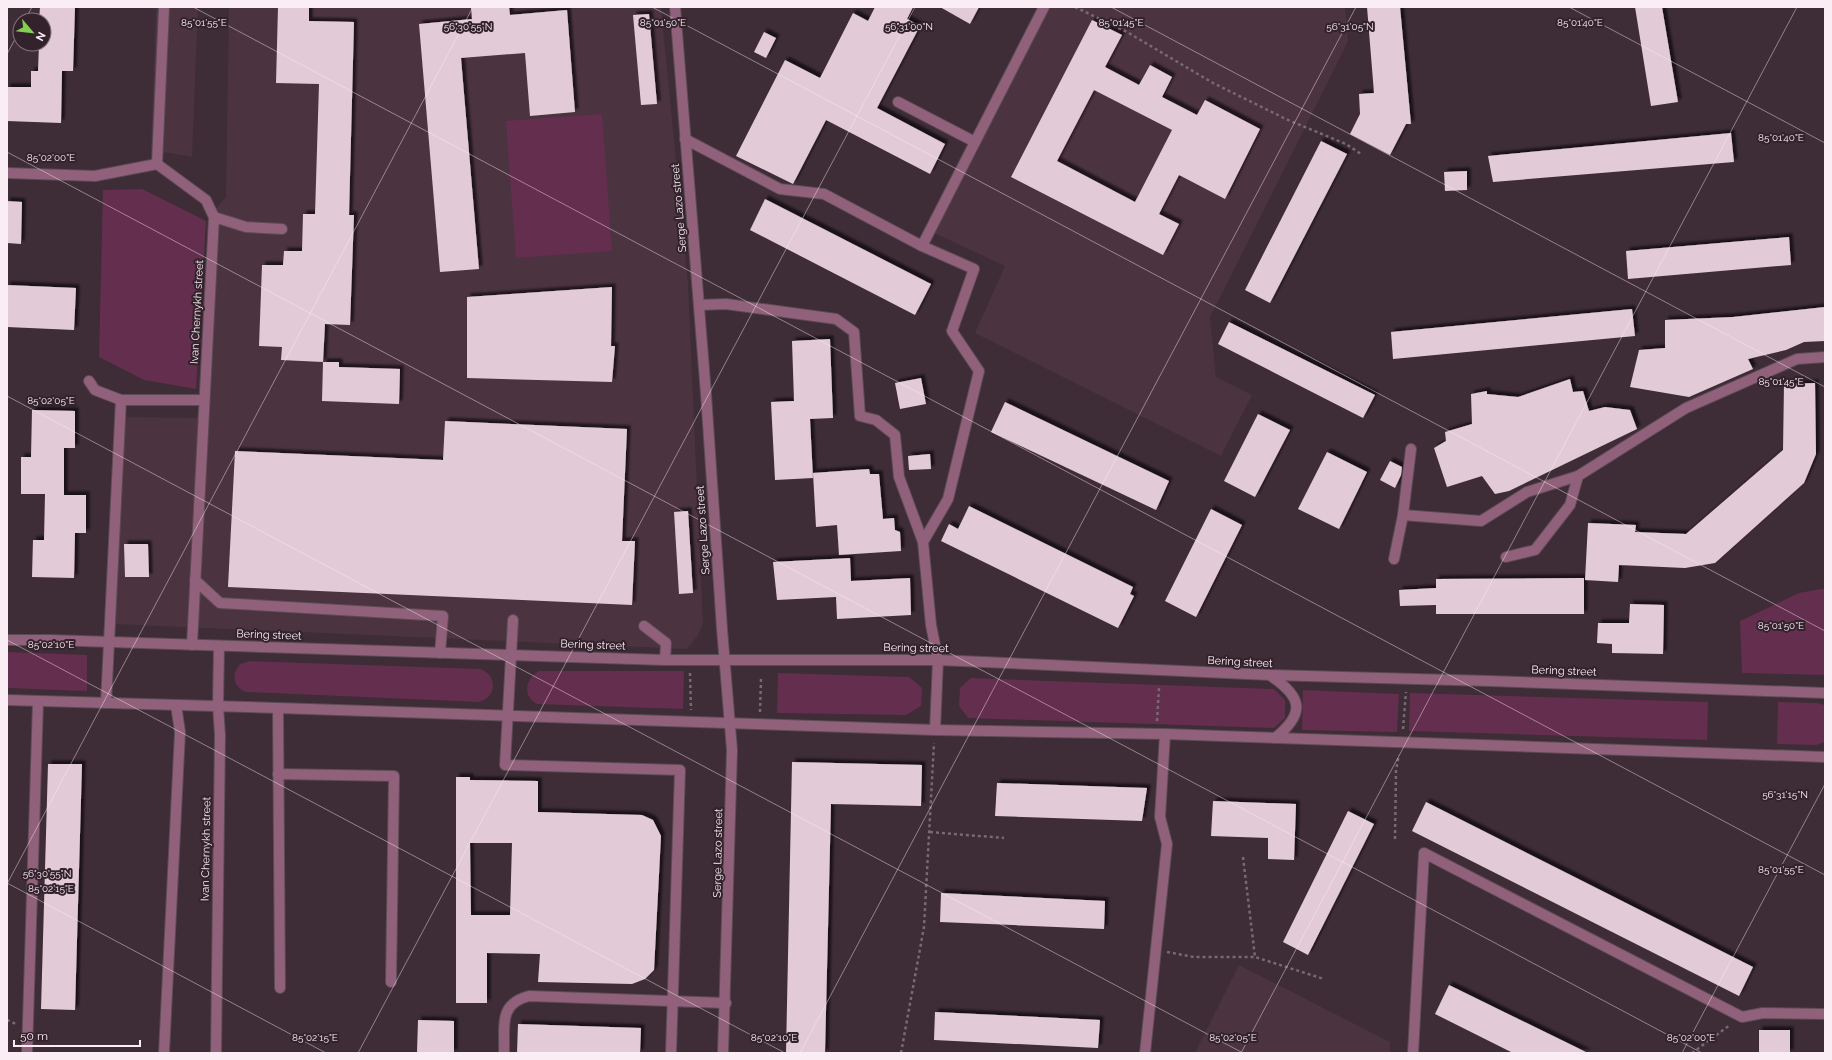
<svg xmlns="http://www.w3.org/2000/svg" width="1832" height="1060" viewBox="0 0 1832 1060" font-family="Raleway,sans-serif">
  <defs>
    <filter id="shadow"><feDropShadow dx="3.5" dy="-3.5" stdDeviation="1" flood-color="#0009"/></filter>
  </defs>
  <rect width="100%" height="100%" fill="#3e2c36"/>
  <!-- built -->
  <g fill="#4b3340">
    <polygon points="146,7 198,7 192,157 151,150 156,9"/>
    <polygon points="229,7 661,7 688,284 703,623 697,637 687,649 114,624 122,417 197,418 210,216 226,197"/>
    <polygon points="1048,7 1345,7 1348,41 1210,317 1216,377 1252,395 1221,456 975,333 1005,266 934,233"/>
    <polygon points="1239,965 1390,1042 1390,1053 1195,1053"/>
  </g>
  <!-- green -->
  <g fill="#642e4f">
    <polygon points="602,114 612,251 516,258 506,121"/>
    <polygon points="142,189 206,221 196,389 144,380 99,357 103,190"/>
    <polygon points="1820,589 1825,589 1825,675 1742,673 1740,621 1799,593"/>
    <polygon points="7,652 87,655 87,691 7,688"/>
    <path d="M 250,661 L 480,669 C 498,675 497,697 479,702 L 246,692 C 233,687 231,674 240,664 Z"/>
    <path d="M 539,671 L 684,671 L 683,709 L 537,704 C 522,696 525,679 539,671 Z"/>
    <polygon points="778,673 909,677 922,688 921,706 906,715 777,713"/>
    <polygon points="971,678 1274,689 1285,700 1285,718 1274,728 968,718 959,706 960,688"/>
    <polygon points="1303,690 1399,694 1397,732 1302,730"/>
    <polygon points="1410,693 1708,702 1707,740 1409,731"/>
    <polygon points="1778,702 1817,703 1825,705 1825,742 1816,745 1777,744"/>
  </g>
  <!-- building -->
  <g fill="#e2cbd7" fill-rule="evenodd" filter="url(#shadow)">
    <polygon points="40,7 75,7 73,71 62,71 61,123 7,121 7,87 31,87 31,71 38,71 39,44 44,44 44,20 39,20"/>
    <polygon points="278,7 309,7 309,21 354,22 349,215 354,215 350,325 325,324 323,362 281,360 282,347 259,346 262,265 283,265 284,251 302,251 303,214 315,214 319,84 276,83"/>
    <polygon points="471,7 509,7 510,15 567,10 575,112 530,116 525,53 461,58 479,269 440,272 419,24 472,19"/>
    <polygon points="875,7 913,7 907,19 920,26 877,108 945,144 930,174 826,120 793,184 736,156 785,60 820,78 853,13 868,21"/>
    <polygon points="940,7 979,7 970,24"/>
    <polygon points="1367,7 1400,7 1411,124 1406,124 1390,155 1350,134 1360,114 1359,94 1374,93"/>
    <polygon points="1635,7 1662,7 1678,102 1651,106"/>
    <polygon points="649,14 657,104 641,105 633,15"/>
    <path d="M 1092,20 L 1122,35 L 1105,67 L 1139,85 L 1150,65 L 1172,77 L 1162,97 L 1197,115 L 1205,100 L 1260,129 L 1225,199 L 1179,175 L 1159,214 L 1179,224 L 1163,255 L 1011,177 ZM 1094,90 L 1172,130 L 1135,202 L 1057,161 Z"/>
    <polygon points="764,32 776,38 766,58 754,52"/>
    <polygon points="1731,133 1734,162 1493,182 1488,156"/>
    <polygon points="1321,141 1347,154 1270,303 1245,290"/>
    <polygon points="1467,171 1467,190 1445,191 1444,172"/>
    <polygon points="765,199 931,284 915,315 750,230"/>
    <polygon points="7,201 22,202 21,244 7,243"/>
    <polygon points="1789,237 1791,265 1628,279 1626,251"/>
    <polygon points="7,285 76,288 74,330 7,327"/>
    <polygon points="612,287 611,346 615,346 612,382 467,378 467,297"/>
    <polygon points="1825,307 1825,341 1804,342 1786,350 1748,359 1753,369 1689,397 1630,387 1639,350 1665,348 1665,320 1733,317"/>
    <polygon points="1632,309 1635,336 1393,359 1391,332"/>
    <polygon points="1229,322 1375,395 1363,418 1218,344"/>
    <polygon points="830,339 833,418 810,419 813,478 775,480 771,402 794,401 792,341"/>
    <polygon points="323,362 339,362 339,367 400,369 399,404 322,401"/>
    <polygon points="921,378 926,404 900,409 895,383"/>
    <polygon points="1570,379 1573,392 1583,391 1589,411 1605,407 1630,410 1637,429 1509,491 1495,494 1482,476 1447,487 1434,448 1446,441 1445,432 1472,424 1471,394 1487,391 1487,394 1518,397"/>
    <polygon points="1815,383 1816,454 1804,483 1715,563 1685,568 1619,565 1618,582 1585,580 1588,523 1636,525 1635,532 1686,534 1783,450 1784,384"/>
    <polygon points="1005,402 1169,481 1156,510 991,432"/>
    <polygon points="32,410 75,411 75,448 64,448 64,495 86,495 86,533 75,533 74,578 32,577 33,540 44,540 45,494 21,494 21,457 31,457"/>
    <polygon points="1258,414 1290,430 1255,497 1224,481"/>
    <polygon points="445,421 627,429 622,541 635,541 632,605 228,587 235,451 443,460"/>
    <polygon points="1327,452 1367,472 1339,529 1298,509"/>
    <polygon points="930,454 931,469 909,470 908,456"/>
    <polygon points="1390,461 1402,467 1401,475 1395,488 1380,480"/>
    <polygon points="869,469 870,474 879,474 883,519 894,518 895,530 900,532 901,551 839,555 837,525 816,527 813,473"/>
    <polygon points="969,506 1133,587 1130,594 1134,596 1118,628 941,541 949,524 958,529"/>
    <polygon points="1211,509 1242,525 1196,617 1165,601"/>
    <polygon points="688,511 693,593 679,594 674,512"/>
    <polygon points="124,544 148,544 149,577 125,577"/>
    <polygon points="850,558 851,581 910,578 911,615 837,619 836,597 777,600 773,562"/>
    <polygon points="1584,578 1584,614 1436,614 1436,605 1400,606 1399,590 1436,588 1436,579"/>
    <polygon points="1630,604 1664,605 1663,654 1612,653 1612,644 1597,643 1598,623 1629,623"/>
    <polygon points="792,762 922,765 921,806 831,804 825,1053 786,1053"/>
    <polygon points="48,764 82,764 75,1010 41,1009"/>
    <path d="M 456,777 L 470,777 L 470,780 L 538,781 L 538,812 L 642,815 L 653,820 L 661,836 L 654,970 L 645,979 L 632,984 L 538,982 L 540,954 L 487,953 L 487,1003 L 456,1003 ZM 470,843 L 512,843 L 510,915 L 471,915 Z"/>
    <polygon points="997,783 1147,788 1142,821 995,816"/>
    <polygon points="1213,801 1296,804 1294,860 1268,859 1268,838 1211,836"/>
    <polygon points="1426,802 1753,967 1739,996 1412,831"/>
    <polygon points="1348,811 1374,824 1308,955 1283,942"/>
    <polygon points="941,893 1105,901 1104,929 940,922"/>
    <polygon points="1449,985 1588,1053 1513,1053 1435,1014"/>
    <polygon points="935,1012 1100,1020 1098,1048 934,1040"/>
    <polygon points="418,1020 454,1021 454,1053 417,1053"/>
    <polygon points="518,1024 641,1028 640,1053 517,1053"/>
    <rect x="1759" y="1030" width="31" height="23"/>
  </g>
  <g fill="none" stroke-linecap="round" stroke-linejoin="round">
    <defs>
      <g id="minor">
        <polyline points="675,7 706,394 722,629 732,750 723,1053"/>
        <polyline points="898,102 975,142"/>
        <polyline points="685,139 780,189 824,194 922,246 1044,7"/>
        <polyline points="157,164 206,200 214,217 192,645"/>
        <polyline points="157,164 164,7"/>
        <polyline points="7,173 95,176 157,164"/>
        <polyline points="214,217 246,227 282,229"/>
        <polyline points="922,246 974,269 952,331 979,371 948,499 923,542"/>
        <polyline points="699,305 726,304 836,319 854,332 860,416 876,420 895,435 899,477 923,542 931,625 938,660 935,730"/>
        <polyline points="89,381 95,390 121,400 106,703"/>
        <polyline points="121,400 204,400"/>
        <polyline points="1403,515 1481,521 1527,492 1578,476"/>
        <polyline points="1506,557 1535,550 1570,505 1578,476 1686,408 1797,359 1825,357"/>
        <polyline points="1394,559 1403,515 1411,449"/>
        <polyline points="195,580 220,603 443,616 440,653"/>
        <polyline points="513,620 505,765 680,770 671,1053"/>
        <polyline points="644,626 666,643 665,660"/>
        <polyline points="7,640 50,640 665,660 938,660 1270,675 1490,681 1825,693"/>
        <path d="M 1271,676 C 1302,697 1306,713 1275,738"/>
        <polyline points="7,700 278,708 935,730 1165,734 1825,757"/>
        <polyline points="278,708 280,988"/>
        <polyline points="278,774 394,776 391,982"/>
        <polyline points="27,1053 38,702"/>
        <polyline points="164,1053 180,732 176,705"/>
        <polyline points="216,1053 220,735 218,706 219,646"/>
        <path d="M 504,1053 C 505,1026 498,1004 529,996 L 726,1003"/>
        <polyline points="1145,1053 1167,844 1160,817 1165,734"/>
        <polyline points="1413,1053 1424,853 1742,1017 1763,1013 1825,1014"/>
      </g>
    </defs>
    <!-- minor casing -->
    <use href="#minor" stroke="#5c4b54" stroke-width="12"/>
    <!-- path -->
    <g stroke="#796972" stroke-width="2.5" stroke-dasharray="3 3" stroke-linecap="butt">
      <polyline points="1075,7 1127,32 1213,83 1288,120 1346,144 1361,154"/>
      <polyline points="690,673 691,710"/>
      <polyline points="760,712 761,679"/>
      <polyline points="1157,721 1159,688"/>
      <polyline points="1403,729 1406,692"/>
      <polyline points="930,832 1004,838"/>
      <polyline points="1395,839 1396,770 1399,755"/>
      <polyline points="1243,857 1255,957 1324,979"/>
      <polyline points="1167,952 1194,957 1255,957"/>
      <polyline points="7,1020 16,1024"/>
      <polyline points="901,1053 924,927 934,743"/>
      <polyline points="1692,1053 1730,1025"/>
    </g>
    <!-- minor -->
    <use href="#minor" stroke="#91617c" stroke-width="10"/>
  </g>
  <!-- ticks -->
  <path fill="none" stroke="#faeef4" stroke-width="1" stroke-opacity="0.45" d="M 193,7 L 1825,875M 652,7 L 1825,631M 1111,7 L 1825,387M 1569,7 L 1825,143M 25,20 L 32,7M 7,54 L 20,30M 7,152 L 1702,1053M 7,396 L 1243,1053M 7,640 L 785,1053M 7,883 L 326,1053M 7,884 L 473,7M 358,1053 L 915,7M 800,1053 L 1356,7M 1241,1053 L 1797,7M 1682,1053 L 1825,784"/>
  <g text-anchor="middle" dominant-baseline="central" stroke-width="4" stroke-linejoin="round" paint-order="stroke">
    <!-- street labels -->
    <g font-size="11" fill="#faeef4" stroke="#33222c">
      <text transform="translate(679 208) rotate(-95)">Serge Lazo street</text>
      <text transform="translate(197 312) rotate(-87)">Ivan Chernykh street</text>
      <text transform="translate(703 530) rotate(-94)">Serge Lazo street</text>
      <text transform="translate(269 635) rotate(2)">Bering street</text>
      <text transform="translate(593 645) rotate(2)">Bering street</text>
      <text transform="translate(916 648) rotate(1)">Bering street</text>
      <text transform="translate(1240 662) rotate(3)">Bering street</text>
      <text transform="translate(1564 671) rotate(2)">Bering street</text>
      <text transform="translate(206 849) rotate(-89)">Ivan Chernykh street</text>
      <text transform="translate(718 853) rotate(-89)">Serge Lazo street</text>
    </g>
  </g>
  <g font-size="10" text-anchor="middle" fill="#faeef4" stroke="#33222c" stroke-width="4" stroke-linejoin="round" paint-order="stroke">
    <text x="663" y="26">85°01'50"E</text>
    <text x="1580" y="26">85°01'40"E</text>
    <text x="204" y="26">85°01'55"E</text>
    <text x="1121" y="26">85°01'45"E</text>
    <text x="468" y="30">56°30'55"N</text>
    <text x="909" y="30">56°31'00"N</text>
    <text x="1350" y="30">56°31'05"N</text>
    <text x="1781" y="141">85°01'40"E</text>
    <text x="51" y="161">85°02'00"E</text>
    <text x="1781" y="385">85°01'45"E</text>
    <text x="51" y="404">85°02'05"E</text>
    <text x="1781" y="629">85°01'50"E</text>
    <text x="51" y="648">85°02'10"E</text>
    <text x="1785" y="798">56°31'15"N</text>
    <text x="1781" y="873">85°01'55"E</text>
    <text x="47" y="877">56°30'55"N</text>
    <text x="51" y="892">85°02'15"E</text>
    <text x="315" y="1041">85°02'15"E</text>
    <text x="774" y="1041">85°02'10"E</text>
    <text x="1233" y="1041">85°02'05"E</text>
    <text x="1691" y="1041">85°02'00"E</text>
  </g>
  <!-- border -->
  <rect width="1832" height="1060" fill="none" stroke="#faeef4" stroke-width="16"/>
  <!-- north arrow -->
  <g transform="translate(32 32) rotate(118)"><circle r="19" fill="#33222c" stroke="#83747c"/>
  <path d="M0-3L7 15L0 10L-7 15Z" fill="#82d04f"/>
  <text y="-6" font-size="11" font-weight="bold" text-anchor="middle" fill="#faeef4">N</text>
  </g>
  <!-- scale -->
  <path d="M14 1040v6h126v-6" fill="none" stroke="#faeef4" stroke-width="2"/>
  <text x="20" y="1040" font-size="12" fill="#faeef4" stroke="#33222c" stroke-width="3" paint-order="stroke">50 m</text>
</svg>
